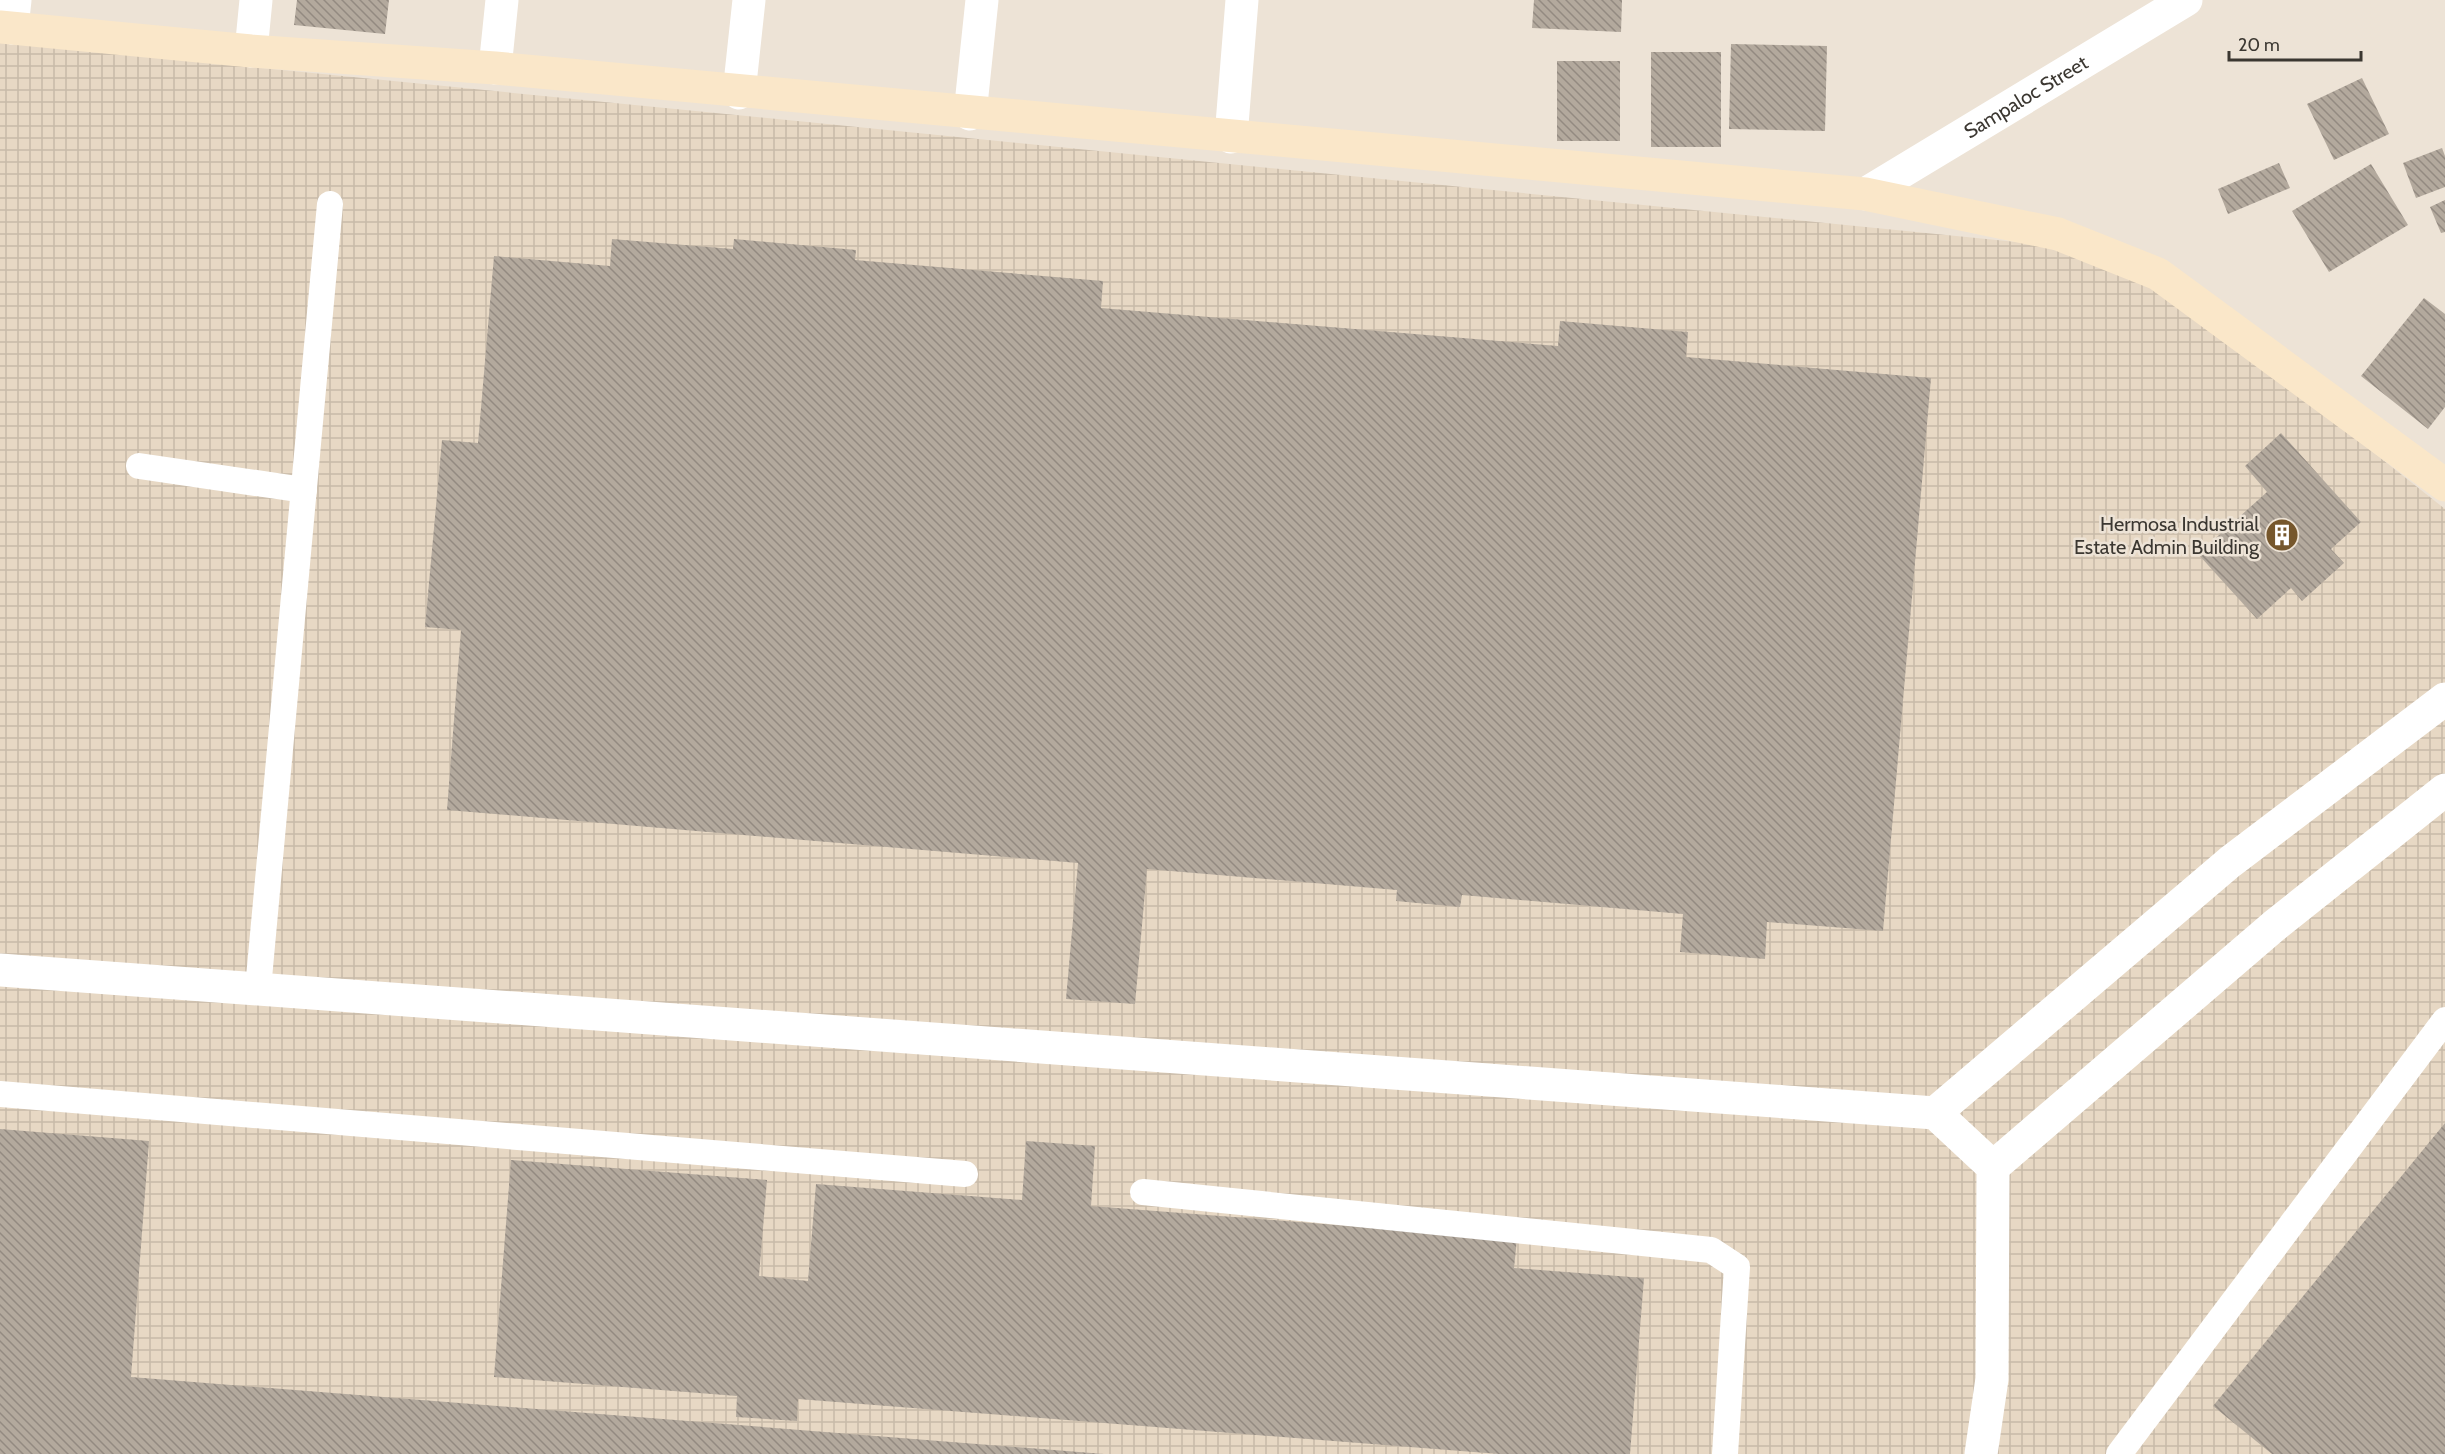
<svg xmlns="http://www.w3.org/2000/svg" width="2445" height="1454" viewBox="0 0 2445 1454" font-family="Cabin,sans-serif">
  <defs>
    <pattern id="industrial-grid" width="8" height="8" patternUnits="userSpaceOnUse" patternTransform="scale(1.5)"><rect width="8" height="8" fill="#e7d8c4"/><path d="M0 4h8M4 0v8" fill="none" stroke="#c7baa9"/></pattern>
    <pattern id="building-back-hatch" width="6" height="6" patternUnits="userSpaceOnUse" patternTransform="scale(1.5)"><rect width="6" height="6" fill="#b3a99d"/><path d="M-1 5l2 2M0 0l6 6M5-1l2 2" fill="none" stroke="#938a81"/></pattern>
  </defs>
  <rect width="100%" height="100%" fill="#ede3d6"/>
  <!-- industrial -->
  <polygon fill="url(#industrial-grid)" points="0,42 2057,246 2168,290 2445,509 2445,1454 0,1454"/>
  <!-- building -->
  <g fill="url(#building-back-hatch)">
    <polygon points="297,0 389,0 385,34 294,25"/>
    <polygon points="1534,0 1622,0 1621,32 1532,28"/>
    <polygon points="1731,44 1827,46 1825,131 1729,129"/>
    <rect x="1651" y="52" width="70" height="95"/>
    <rect x="1557" y="61" width="63" height="80"/>
    <polygon points="2362,78 2389,134 2334,160 2307,104"/>
    <polygon points="2442,148 2445,156 2445,187 2416,198 2403,163"/>
    <polygon points="2279,163 2290,188 2228,214 2218,189"/>
    <polygon points="2371,164 2408,225 2329,272 2292,211"/>
    <polygon points="2445,200 2445,232 2441,233 2430,207"/>
    <polygon points="612,239 733,249 734,239 856,250 855,260 1103,281 1101,308 1558,346 1560,321 1688,332 1686,357 1931,378 1883,931 1767,922 1765,959 1680,952 1683,914 1462,895 1460,907 1396,901 1397,890 1147,869 1135,1004 1066,999 1078,863 447,810 461,630 425,627 442,440 478,443 494,256 610,266"/>
    <polygon points="2424,298 2445,314 2445,407 2428,429 2361,376"/>
    <polygon points="2281,433 2361,522 2331,549 2344,563 2302,601 2291,588 2257,619 2198,554 2267,492 2245,466"/>
    <polygon points="2445,1123 2445,1454 2272,1454 2213,1406"/>
    <polygon points="0,1129 149,1141 131,1377 1104,1454 0,1454"/>
    <polygon points="1026,1141 1095,1146 1091,1206 1517,1239 1514,1268 1644,1278 1630,1454 1499,1454 798,1399 797,1421 736,1417 737,1396 494,1377 511,1160 767,1180 759,1276 808,1281 816,1184 1022,1200"/>
  </g>
  <g fill="none" stroke-linecap="round" stroke-linejoin="round">
    <!-- lane -->
    <g stroke="#fff" stroke-width="26">
      <polyline points="139,466 304,490"/>
      <polyline points="258,989 330,204"/>
      <polyline points="0,1094 965,1174"/>
      <polyline points="1143,1192 1711,1250 1737,1267 1725,1454"/>
      <polyline points="2119,1454 2445,1020"/>
    </g>
    <!-- street -->
    <g stroke="#fff" stroke-width="33">
      <polyline points="12,28 15,0"/>
      <polyline points="251,51 256,0"/>
      <polyline points="495,68 502,0"/>
      <polyline points="739,93 749,0"/>
      <polyline points="970,114 982,0"/>
      <polyline points="1231,137 1242,0"/>
      <path id="s1" d="M 1865,194 L 2186,0"/>
      <polyline points="0,970 1935,1113 1993,1167 1992,1379 1981,1454"/>
      <polyline points="1935,1113 2230,862 2445,699"/>
      <polyline points="1993,1167 2274,926 2445,790"/>
    </g>
    <!-- secondary -->
    <polyline stroke="#fae7c9" stroke-width="33" points="0,27 251,51 495,68 1865,194 2058,234 2158,274 2445,485"/>
  </g>
  <!-- icons -->
  <defs>
    <symbol id="building-disc" viewBox="-11 -11 22 22"><circle r="9.5" fill="#76572c" stroke="#ede3d6"/><path d="M-4-6H4V6H1V3H-1V6H-4ZM-2.5-4.3h1.7v1.8h-1.7ZM.8-4.3h1.7v1.8H.8ZM-2.5-1h1.7V.8h-1.7ZM.8-1h1.7V.8H.8Z" fill="#fff"/></symbol>
  </defs>
  <g fill-rule="evenodd">
    <use href="#building-disc" x="2263" y="516" width="38" height="38"/>
  </g>
  <g text-anchor="middle" dominant-baseline="central" stroke-width="5" stroke-linejoin="round" paint-order="stroke">
    <!-- street labels -->
    <g font-size="20" fill="#3b3731" stroke="#ede3d6">
      <text stroke="none"><textPath href="#s1" startOffset="188">Sampaloc Street</textPath></text>
    </g>
    <!-- poi labels -->
    <g font-size="20" fill="#3b3731" stroke="#ede3d6" text-anchor="end">
      <text x="2259" y="524">Hermosa Industrial<tspan x="2259" dy="23">Estate Admin Building</tspan></text>
    </g>
  </g>
  <!-- scale -->
  <path d="M2229 51v9h132v-9" fill="none" stroke="#3b3731" stroke-width="3"/>
  <text x="2238" y="51" font-size="18" fill="#3b3731" stroke="#ede3d6" stroke-width="4.5" paint-order="stroke">20 m</text>
</svg>
